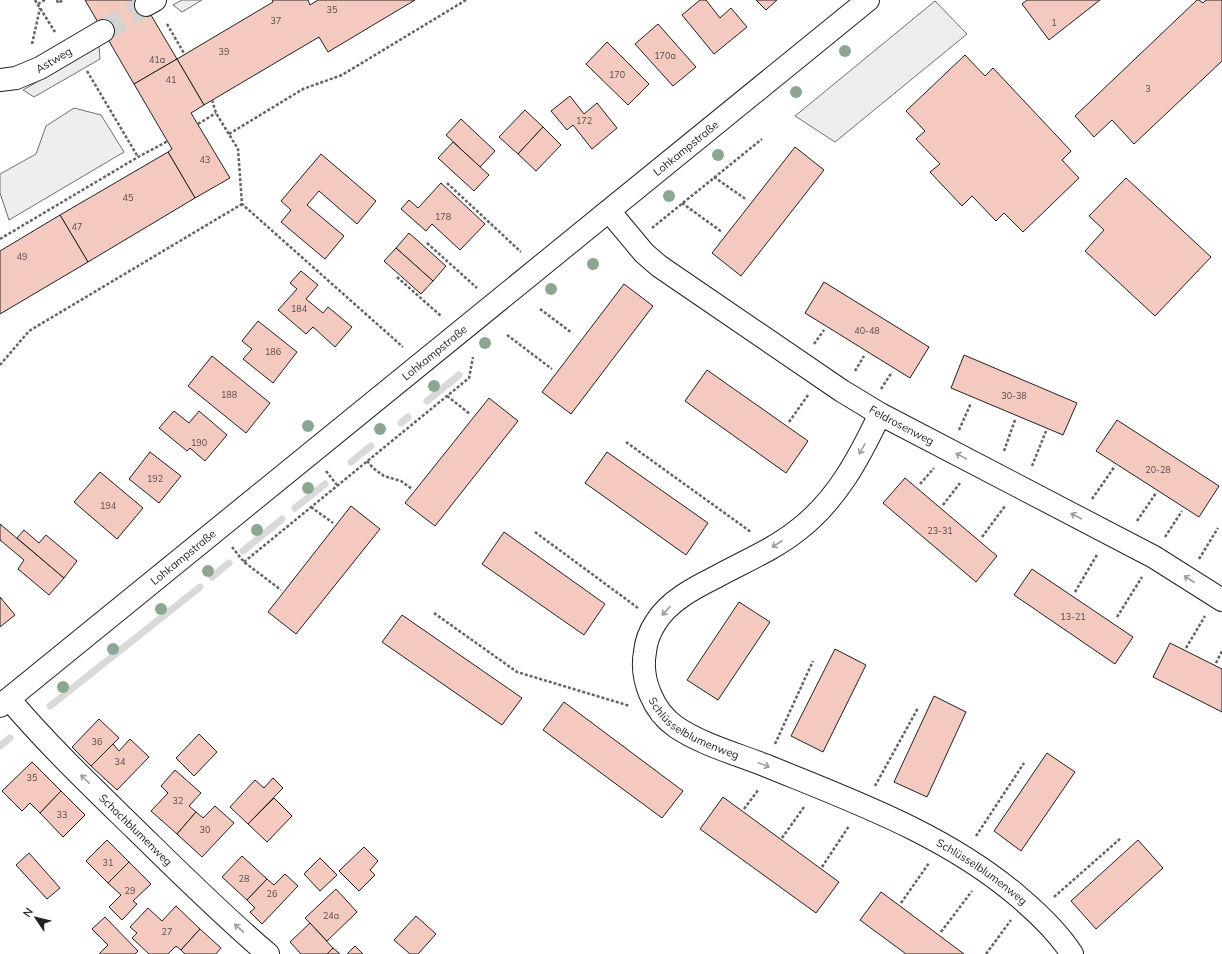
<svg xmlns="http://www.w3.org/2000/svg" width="1222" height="954" viewBox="0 0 1222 954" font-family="Mulish,sans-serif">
  <rect width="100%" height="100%" fill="#fff"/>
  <!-- green -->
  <polygon fill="#eee" stroke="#6f6f6f" points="74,108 101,115 124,152 9,220 0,193 0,174 36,154 46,126"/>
  <!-- parking -->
  <g fill="#ededed" stroke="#6f6f6f">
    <polygon points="182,0 202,0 182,12 173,5"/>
    <polygon points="935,1 967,34 835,142 795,116"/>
    <polygon points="99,46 100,59 34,97 23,90"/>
  </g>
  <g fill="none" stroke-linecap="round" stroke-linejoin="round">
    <!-- stream -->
    <g stroke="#d9d9d9" stroke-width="7">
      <polyline points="427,401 459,375"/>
      <polyline points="401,423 408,417"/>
      <polyline points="351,462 371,446"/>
      <polyline points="295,508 325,484"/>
      <polyline points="243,551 282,519"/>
      <polyline points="212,577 229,563"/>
      <polyline points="50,706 200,587"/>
      <polyline points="0,746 10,738"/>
    </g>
  </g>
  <!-- building -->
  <g fill="#f3c9c0" stroke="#222">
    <polygon points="85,0 142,0 177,59 134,84"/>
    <polygon points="272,0 308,0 310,5 318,0 415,0 328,52 319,37 204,105 177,59 273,2"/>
    <polygon points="700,0 706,0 720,18 731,8 747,27 714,54 682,15"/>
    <polygon points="756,0 777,0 766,10"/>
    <polygon points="1027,0 1100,0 1049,40 1022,4"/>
    <polygon points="1197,0 1199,0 1203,3 1206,0 1222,0 1222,61 1134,144 1112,120 1094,137 1075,116"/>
    <polygon points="658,24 696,67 673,86 635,44"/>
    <polygon points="607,42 649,84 628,105 586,64"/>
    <polygon points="965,55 985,76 993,68 1071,151 1062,160 1079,178 1023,232 1004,213 996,221 972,196 962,206 930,172 940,164 916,139 925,131 906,111"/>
    <polygon points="177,59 204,105 191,113 230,178 195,198 168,152 172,149 134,84"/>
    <polygon points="570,96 584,114 597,103 617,128 592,149 573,125 567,130 551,111"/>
    <polygon points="525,110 543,127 518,154 499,137"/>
    <polygon points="461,119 495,151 480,167 446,135"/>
    <polygon points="543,127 561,145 536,171 518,154"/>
    <polygon points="453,142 489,175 474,191 438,158"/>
    <polygon points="795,147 824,170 741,276 712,253"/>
    <polygon points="168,152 195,198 88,262 60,215"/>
    <polygon points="321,154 376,201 357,224 319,191 307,205 344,236 325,259 281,222 291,210 281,201"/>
    <polygon points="1126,178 1211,257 1155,316 1085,251 1104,230 1089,216"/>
    <polygon points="441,183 485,224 460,250 432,224 426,231 401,209 409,200 418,208"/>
    <polygon points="60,215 88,262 0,314 0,251"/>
    <polygon points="409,233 446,266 433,281 396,248"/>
    <polygon points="396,248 433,281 421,294 384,261"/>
    <polygon points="301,271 318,285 306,299 323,313 328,307 352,327 335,347 313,327 306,334 278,310 297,289 290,283"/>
    <polygon points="824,282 929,347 910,378 805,313"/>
    <polygon points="624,284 653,306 571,414 542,392"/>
    <polygon points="258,321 297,352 273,383 243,359 252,349 242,341"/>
    <polygon points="964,355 1077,403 1063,435 951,388"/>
    <polygon points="212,356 270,403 246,433 188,386"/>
    <polygon points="707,370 808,441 786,473 685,401"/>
    <polygon points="489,398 518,421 435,526 405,503"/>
    <polygon points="174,411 189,423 199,411 227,435 205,461 190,448 187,451 159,428"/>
    <polygon points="1117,420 1219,486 1199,517 1096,451"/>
    <polygon points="150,452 181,476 159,503 129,479"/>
    <polygon points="607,452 708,523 686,555 585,483"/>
    <polygon points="100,472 143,508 117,539 74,502"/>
    <polygon points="905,478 997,556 976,582 883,503"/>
    <polygon points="351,506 380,529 296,634 268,612"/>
    <polygon points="0,524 64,578 49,595 18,569 24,560 0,540"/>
    <polygon points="24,530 39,543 46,535 77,561 64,578 17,538"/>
    <polygon points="504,532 605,604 584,635 482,564"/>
    <polygon points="1032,569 1133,637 1115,664 1014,595"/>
    <polygon points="0,597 15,615 0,627"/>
    <polygon points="739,602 770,622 718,700 687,680"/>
    <polygon points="402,615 522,698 502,725 382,642"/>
    <polygon points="1170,643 1222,669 1222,712 1153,677"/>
    <polygon points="835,649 866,665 823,752 791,736"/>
    <polygon points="934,696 966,712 927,797 894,782"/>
    <polygon points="564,702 683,791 662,818 543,730"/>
    <polygon points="99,719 119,738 91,766 72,747"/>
    <polygon points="199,734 217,752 194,776 176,758"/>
    <polygon points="130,739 149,757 117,790 91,766 113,744 119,751"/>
    <polygon points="1047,753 1075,772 1021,851 994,831"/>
    <polygon points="32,762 61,791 40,813 30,803 22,811 2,791"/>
    <polygon points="175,770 201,793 189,806 196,812 177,834 151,811 168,793 161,786"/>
    <polygon points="273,778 283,788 248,824 230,807 255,780 264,788"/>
    <polygon points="61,791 85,815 63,837 40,813"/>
    <polygon points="723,797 839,882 816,913 700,829"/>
    <polygon points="274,798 292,816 267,842 248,824"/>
    <polygon points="215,806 234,823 202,857 177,834 196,812 203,818"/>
    <polygon points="107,840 129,862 108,883 86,861"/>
    <polygon points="1138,840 1163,868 1096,929 1071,901"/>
    <polygon points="364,847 378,861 370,870 375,875 359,891 339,871"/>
    <polygon points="29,853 60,888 47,899 16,865"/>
    <polygon points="242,856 267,879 247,900 222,877"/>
    <polygon points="320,858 337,875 320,891 304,874"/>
    <polygon points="129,862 151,884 133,901 137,904 122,920 109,907 121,895 108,883"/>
    <polygon points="285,874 298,886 262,924 250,912 255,908 247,900 267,879 274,885"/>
    <polygon points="336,889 357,912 327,941 305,918"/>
    <polygon points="881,892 904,909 964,954 906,954 860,920"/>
    <polygon points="176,906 200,929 181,950 176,946 168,954 149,954 132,938 137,933 130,927 148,908 162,921"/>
    <polygon points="416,916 436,934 418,954 410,954 394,940"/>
    <polygon points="105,917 138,951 135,954 99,954 108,945 92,929"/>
    <polygon points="310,923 333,948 327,954 301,954 290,942"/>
    <polygon points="200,929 221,948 216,954 185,954 181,950"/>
    <polygon points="355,946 363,954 347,954"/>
    <polygon points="333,948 340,954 327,954"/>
  </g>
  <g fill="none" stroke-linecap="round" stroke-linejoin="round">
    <!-- minor-tunnel -->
    <polyline stroke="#d3d3d3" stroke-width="22" stroke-dasharray="22 11" stroke-linecap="butt" points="103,31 146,5"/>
    <defs>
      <g id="minor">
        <polyline points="146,5 155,0"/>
        <path id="s1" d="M 0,80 L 16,78 L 40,68 L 103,31"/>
        <path id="s2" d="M 609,211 L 644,253 L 659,266 L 842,391 L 880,414 L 1154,557 L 1222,600"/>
        <path id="s3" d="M 880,414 C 859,458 837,500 798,530 C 773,550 743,562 716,577 C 694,588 669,601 656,622 C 650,631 646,641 645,652 C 640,679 653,711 676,727 C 703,745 737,754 767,766 C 855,802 947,835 1020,898 C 1040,915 1058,932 1072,954"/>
        <path id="s4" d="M 9,699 C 48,745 92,787 135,829 C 179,872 222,915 268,954"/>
        <path id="s5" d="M 0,706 L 868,0"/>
      </g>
    </defs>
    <!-- minor casing -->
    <use href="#minor" stroke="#222" stroke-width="24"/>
    <!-- path -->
    <g stroke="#646464" stroke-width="2.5" stroke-dasharray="3 2" stroke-linecap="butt">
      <polyline points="35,0 55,32"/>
      <polyline points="57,0 58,3 63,0"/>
      <polyline points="38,4 45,0"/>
      <polyline points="167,24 185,55"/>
      <polyline points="32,44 40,8"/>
      <polyline points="87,71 138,157"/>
      <polyline points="212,100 216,113 238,149 242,204 403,347"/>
      <polyline points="198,124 216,113"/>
      <polyline points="229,134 303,89 342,75 466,0"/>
      <polyline points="714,177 747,200"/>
      <polyline points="447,183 521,252"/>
      <polyline points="682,203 722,232"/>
      <polyline points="652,228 762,139"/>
      <polyline points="0,239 138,157 168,141"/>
      <polyline points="427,243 477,288"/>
      <polyline points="397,277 441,316"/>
      <polyline points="540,309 572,333"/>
      <polyline points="507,335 552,369"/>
      <polyline points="814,344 824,330"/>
      <polyline points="0,365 29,331 242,204"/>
      <polyline points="855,371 864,356"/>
      <polyline points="881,389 892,372"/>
      <polyline points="447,396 470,414"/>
      <polyline points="789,422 808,395"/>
      <polyline points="959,430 971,403"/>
      <polyline points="626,442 751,532"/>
      <polyline points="1004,451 1015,420"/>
      <polyline points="367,461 373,468 384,476 401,481 412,489"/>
      <polyline points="1032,466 1046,431"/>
      <polyline points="326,471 337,485"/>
      <polyline points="920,484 934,468"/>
      <polyline points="1092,499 1115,466"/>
      <polyline points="943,505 960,483"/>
      <polyline points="311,507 333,523"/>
      <polyline points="1137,521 1156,493"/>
      <polyline points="535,532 638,608"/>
      <polyline points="982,537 1005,506"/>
      <polyline points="1165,537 1182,511"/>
      <polyline points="232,547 244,562 281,590"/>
      <polyline points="1199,559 1218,528"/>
      <polyline points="244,562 469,378 473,357"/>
      <polyline points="1075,592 1098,553"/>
      <polyline points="434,613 517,672 630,706"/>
      <polyline points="1117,617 1142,577"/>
      <polyline points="1186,648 1205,616"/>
      <polyline points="1216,663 1222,651"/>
      <polyline points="775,744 813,661"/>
      <polyline points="875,786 918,708"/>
      <polyline points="744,809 759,789"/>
      <polyline points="976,836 1024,763"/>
      <polyline points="782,838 804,807"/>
      <polyline points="822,867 849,826"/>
      <polyline points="1054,897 1121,838"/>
      <polyline points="901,903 929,863"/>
      <polyline points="941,932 972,891"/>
      <polyline points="986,954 1011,920"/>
    </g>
    <!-- minor -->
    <use href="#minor" stroke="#fff" stroke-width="22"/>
  </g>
  <!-- trees -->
  <g fill="#8da692">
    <circle cx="845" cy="51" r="6"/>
    <circle cx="796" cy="92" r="6"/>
    <circle cx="718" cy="155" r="6"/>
    <circle cx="669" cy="196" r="6"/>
    <circle cx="593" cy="264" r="6"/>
    <circle cx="551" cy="289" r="6"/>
    <circle cx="485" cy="343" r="6"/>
    <circle cx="434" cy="386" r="6"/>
    <circle cx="308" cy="426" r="6"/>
    <circle cx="380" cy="429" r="6"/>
    <circle cx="308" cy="488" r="6"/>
    <circle cx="257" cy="530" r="6"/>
    <circle cx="208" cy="571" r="6"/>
    <circle cx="161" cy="609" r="6"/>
    <circle cx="113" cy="649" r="6"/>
    <circle cx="63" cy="687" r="6"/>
  </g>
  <!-- one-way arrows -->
  <defs><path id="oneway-shaft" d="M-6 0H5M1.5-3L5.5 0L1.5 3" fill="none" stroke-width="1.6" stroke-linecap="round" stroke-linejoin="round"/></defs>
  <g stroke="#9c9c9c">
    <use href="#oneway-shaft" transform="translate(862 449) rotate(120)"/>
    <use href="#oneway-shaft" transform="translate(961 456) rotate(-152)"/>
    <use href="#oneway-shaft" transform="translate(1076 516) rotate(-152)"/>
    <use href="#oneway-shaft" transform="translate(777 544) rotate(147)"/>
    <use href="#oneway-shaft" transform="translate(1189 579) rotate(-147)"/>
    <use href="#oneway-shaft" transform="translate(666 611) rotate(133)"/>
    <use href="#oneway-shaft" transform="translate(764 765) rotate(22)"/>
    <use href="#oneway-shaft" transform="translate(85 779) rotate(-135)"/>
    <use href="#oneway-shaft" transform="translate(239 928) rotate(-137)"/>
  </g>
  <g text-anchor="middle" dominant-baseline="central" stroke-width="3" stroke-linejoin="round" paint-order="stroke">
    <!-- number labels -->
    <g font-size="9" fill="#564c4a">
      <text x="332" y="9">35</text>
      <text x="276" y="20">37</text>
      <text x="1054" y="22">1</text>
      <text x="224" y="51">39</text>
      <text x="665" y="55">170a</text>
      <text x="157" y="59">41a</text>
      <text x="617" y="74">170</text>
      <text x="171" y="79">41</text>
      <text x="1148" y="88">3</text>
      <text x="584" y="120">172</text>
      <text x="205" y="159">43</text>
      <text x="128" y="197">45</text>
      <text x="443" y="216">178</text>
      <text x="77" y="226">47</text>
      <text x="22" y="256">49</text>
      <text x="299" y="308">184</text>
      <text x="867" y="330">40-48</text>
      <text x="273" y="351">186</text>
      <text x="229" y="394">188</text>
      <text x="1014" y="395">30-38</text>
      <text x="199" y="442">190</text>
      <text x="1158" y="469">20-28</text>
      <text x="155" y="478">192</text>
      <text x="108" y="505">194</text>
      <text x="940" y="530">23-31</text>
      <text x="1073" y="616">13-21</text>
      <text x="97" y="741">36</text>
      <text x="120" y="761">34</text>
      <text x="32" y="777">35</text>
      <text x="178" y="800">32</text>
      <text x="62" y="814">33</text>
      <text x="205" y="829">30</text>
      <text x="108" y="862">31</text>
      <text x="244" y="878">28</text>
      <text x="130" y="890">29</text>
      <text x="272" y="893">26</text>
      <text x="331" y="915">24a</text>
      <text x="167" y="931">27</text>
    </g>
    <!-- street labels -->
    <g font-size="11" fill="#222" stroke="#fff">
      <text stroke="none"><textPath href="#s1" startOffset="58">Astweg</textPath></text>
      <text stroke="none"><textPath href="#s5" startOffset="884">Lohkampstraße</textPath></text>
      <text stroke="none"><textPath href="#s5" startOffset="560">Lohkampstraße</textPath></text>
      <text stroke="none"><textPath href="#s2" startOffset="365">Feldrosenweg</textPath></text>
      <text stroke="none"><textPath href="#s5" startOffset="236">Lohkampstraße</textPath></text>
      <text stroke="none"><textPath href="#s3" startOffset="447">Schlüsselblumenweg</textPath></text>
      <text stroke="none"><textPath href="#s4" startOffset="182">Schachblumenweg</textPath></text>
      <text stroke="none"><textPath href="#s3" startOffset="771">Schlüsselblumenweg</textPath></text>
    </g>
  </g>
  <!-- north arrow -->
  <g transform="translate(36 918) rotate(305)" stroke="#ffffff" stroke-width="3" paint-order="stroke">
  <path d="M0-3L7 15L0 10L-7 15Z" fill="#222222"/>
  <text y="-6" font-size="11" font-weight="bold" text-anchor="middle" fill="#222222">N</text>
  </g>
</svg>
